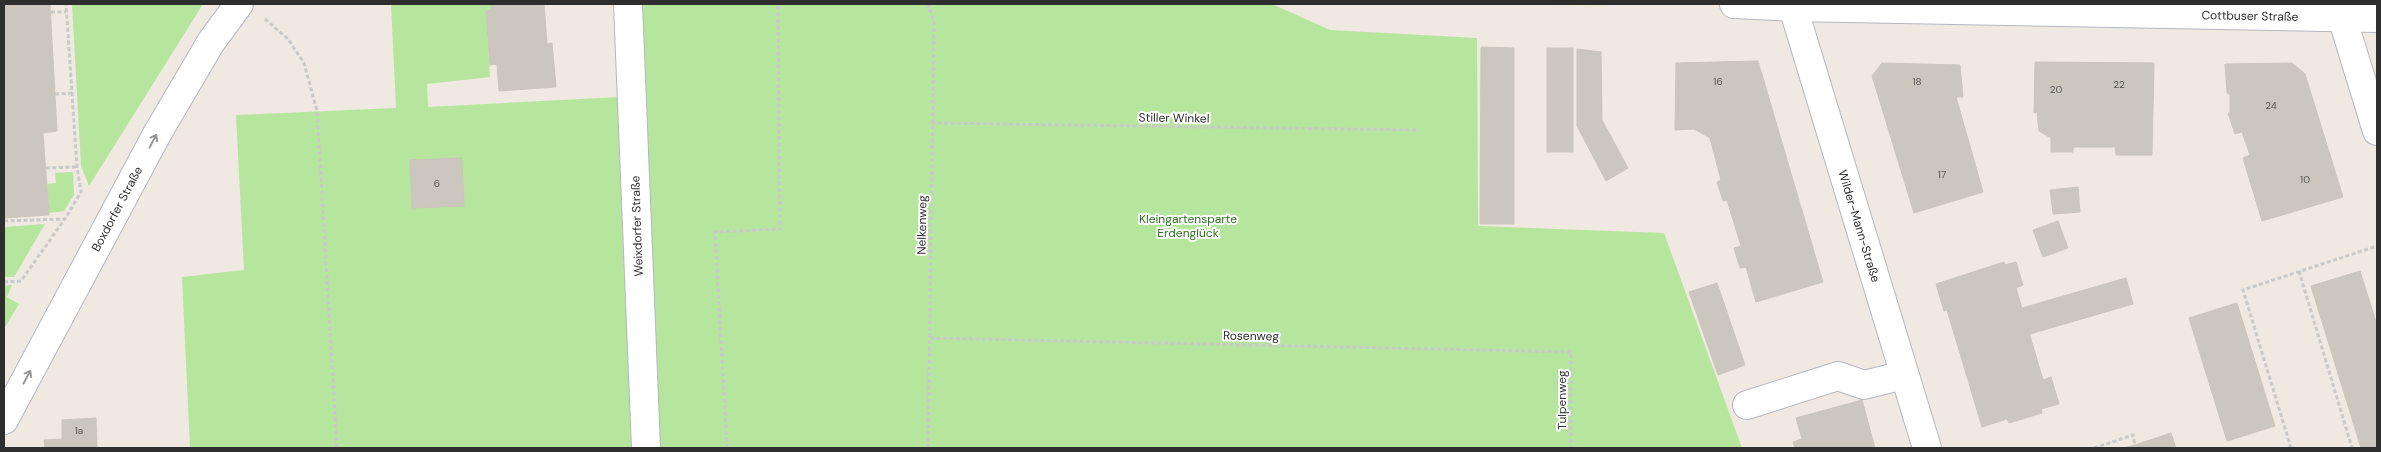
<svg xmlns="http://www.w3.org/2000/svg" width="2381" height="452" viewBox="0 0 2381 452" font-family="'DM Sans',sans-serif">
  <rect width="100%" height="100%" fill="#efe9e1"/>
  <!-- education -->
  <polygon fill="#f0e6d1" points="1518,4 1607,4 1607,7"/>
  <!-- green -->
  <g fill="#b6e59e">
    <polygon points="72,4 203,4 89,186 81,166"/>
    <polygon points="391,4 491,4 492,10 486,11 490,77 427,84 428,107 620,97 636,448 190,448 182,277 244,270 236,115 396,108"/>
    <polygon points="638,4 1272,4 1330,30 1477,38 1478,226 1664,233 1742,448 652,448"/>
    <polygon points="73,172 74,195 64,211 49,213 47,184 56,183 55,173"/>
    <polygon points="45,224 14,277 4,277 4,227"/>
    <polygon points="4,285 12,285 7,297 19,304 4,329"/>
  </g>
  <!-- building -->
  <g fill="#cbc7bf" stroke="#cbc5ba">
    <polygon points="4,4 50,4 57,131 43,133 49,215 4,218"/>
    <polygon points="491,4 544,4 547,44 552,43 556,87 499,91 497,64 490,65 486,11 492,10"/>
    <polygon points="1481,47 1514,48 1514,224 1480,224"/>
    <rect x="1547" y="48" width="26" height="104"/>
    <polygon points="1577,49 1601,52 1602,120 1628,168 1606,181 1577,126"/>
    <polygon points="1758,61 1823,282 1756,302 1746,267 1740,268 1734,248 1741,246 1727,200 1723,201 1717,182 1721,180 1710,138 1694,129 1675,130 1676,63"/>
    <polygon points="2035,62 2154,63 2152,155 2116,155 2115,147 2073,147 2073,152 2051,152 2051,138 2039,131 2037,112 2034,113"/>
    <polygon points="1882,63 1960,65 1963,97 1956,97 1983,192 1914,213 1872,76"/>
    <polygon points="2292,63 2305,74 2343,197 2262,221 2243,158 2250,155 2242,132 2235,134 2228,113 2230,113 2230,95 2227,93 2225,64"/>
    <polygon points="462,158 464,206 412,208 410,160"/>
    <polygon points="2078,187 2080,212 2053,214 2050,190"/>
    <polygon points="2058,221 2068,248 2043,257 2033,230"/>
    <polygon points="2004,262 2005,265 2016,262 2023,285 2016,288 2043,380 2051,377 2059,404 2041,409 2042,413 2009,423 2007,419 1982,427 1947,310 1944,311 1936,284"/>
    <polygon points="2360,271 2377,325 2377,448 2361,448 2311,286"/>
    <polygon points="2126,278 2133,304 2030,334 2022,308"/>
    <polygon points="1717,283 1745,365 1718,375 1689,292"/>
    <polygon points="2237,303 2275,426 2227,441 2189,318"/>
    <polygon points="1862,400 1875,448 1795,448 1793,442 1802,439 1796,418"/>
    <polygon points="96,418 97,448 45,448 44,440 62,439 62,420"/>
    <polygon points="2171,433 2176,448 2123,448 2135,445"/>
  </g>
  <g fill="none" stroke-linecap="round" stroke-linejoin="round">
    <defs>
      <g id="minor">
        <polyline points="628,4 646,448"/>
        <polyline points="1734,4 1793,7 2377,18"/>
        <polyline points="1792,4 1927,448"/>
        <polyline points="2338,4 2377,131"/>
        <polyline points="1747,405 1838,376 1864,385 1904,375"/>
        <polyline points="4,420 157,134 211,42 239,4"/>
      </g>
    </defs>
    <!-- minor casing -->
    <use href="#minor" stroke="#b4b7c1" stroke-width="30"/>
    <!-- path -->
    <g stroke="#c9c9c9" stroke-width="3" stroke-dasharray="4 2.5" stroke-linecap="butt">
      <polyline points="51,12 66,12"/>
      <polyline points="265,19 288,39 304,63 317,111 337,448"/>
      <polyline points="55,94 72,93"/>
      <polyline points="931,123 1416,130"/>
      <polyline points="46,168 77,167"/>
      <polyline points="4,221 65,219 81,192 77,167 66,4"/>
      <polyline points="2299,271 2352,448"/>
      <polyline points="4,282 21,281 64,220"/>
      <polyline points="930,338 1571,352 1571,448"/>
      <polyline points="727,448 715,232 780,229 778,4"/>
      <polyline points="928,448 934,23 928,4"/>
      <polyline points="2094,448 2133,435 2135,445"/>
      <polyline points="2291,448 2243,290 2377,246"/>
    </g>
    <!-- minor -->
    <use href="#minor" stroke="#fff" stroke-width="28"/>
  </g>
  <!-- one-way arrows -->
  <defs><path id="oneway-shaft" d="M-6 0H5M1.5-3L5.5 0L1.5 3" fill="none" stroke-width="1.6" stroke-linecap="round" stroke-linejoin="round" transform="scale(1.25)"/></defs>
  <g stroke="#969696">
    <use href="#oneway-shaft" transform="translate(153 141) rotate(-62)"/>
    <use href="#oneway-shaft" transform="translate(27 377) rotate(-62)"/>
  </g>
  <g text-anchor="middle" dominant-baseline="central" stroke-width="4" stroke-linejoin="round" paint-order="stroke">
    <!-- number labels -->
    <g font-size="10" fill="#555452">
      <text x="1718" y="81">16</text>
      <text x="1917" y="81">18</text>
      <text x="2119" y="84">22</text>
      <text x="2056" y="89">20</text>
      <text x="2271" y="105">24</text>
      <text x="1942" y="174">17</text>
      <text x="2305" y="179">10</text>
      <text x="437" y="183">6</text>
      <text x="79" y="430">1a</text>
    </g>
    <!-- street labels -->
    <g font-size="12" fill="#2e2e2e" stroke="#fff">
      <text transform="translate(2250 16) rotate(1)">Cottbuser Straße</text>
      <text transform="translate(1174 118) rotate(1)">Stiller Winkel</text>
      <text transform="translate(117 209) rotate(-62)">Boxdorfer Straße</text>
      <text transform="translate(922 225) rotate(-89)">Nelkenweg</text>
      <text transform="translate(637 226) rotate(-92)">Weixdorfer Straße</text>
      <text transform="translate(1859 226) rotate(73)">Wilder-Mann-Straße</text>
      <text transform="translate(1251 336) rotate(1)">Rosenweg</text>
      <text transform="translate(1562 400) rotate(-90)">Tulpenweg</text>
    </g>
    <!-- park labels -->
    <g font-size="12" fill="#2c6e1b" stroke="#fff">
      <text x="1188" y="219">Kleingartensparte<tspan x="1188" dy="14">Erdenglück</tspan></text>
    </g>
  </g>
  <!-- border -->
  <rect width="2381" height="452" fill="none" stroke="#2e2e2e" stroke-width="10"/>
</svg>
